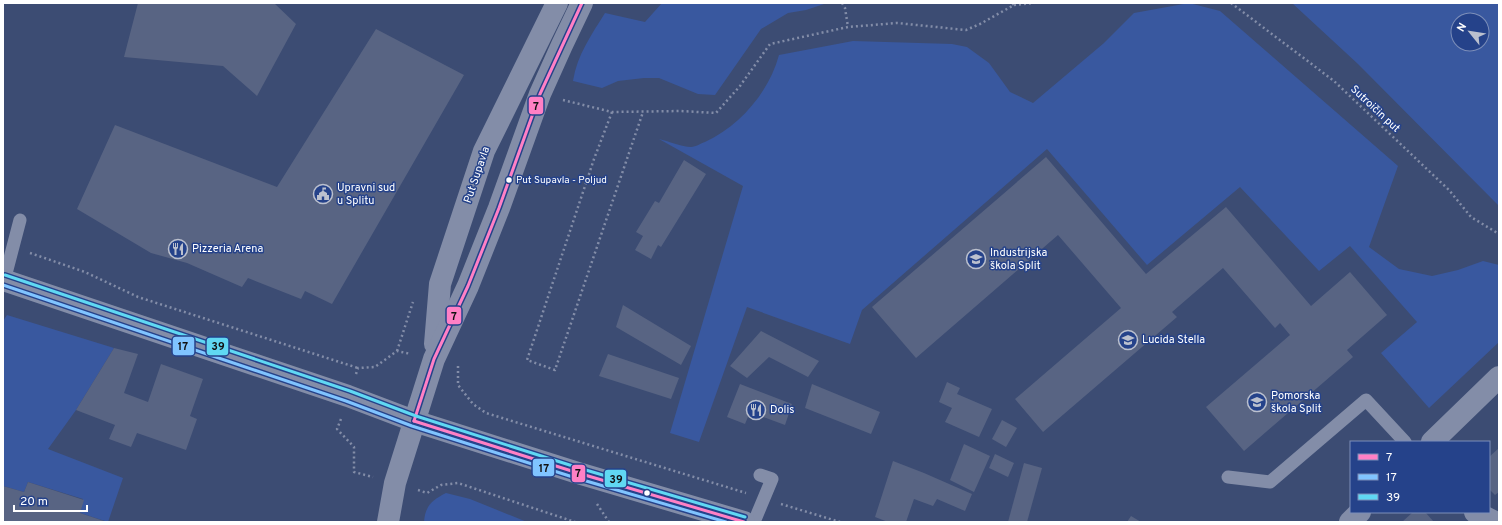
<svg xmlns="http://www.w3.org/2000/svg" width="1502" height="525" viewBox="0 0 1502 525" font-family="Overpass,sans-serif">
  <rect width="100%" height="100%" fill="#3c4c73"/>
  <!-- green -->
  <g fill="#39589f" fill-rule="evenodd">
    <path d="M 662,3 L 827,3 L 806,10 L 788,13 L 761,29 L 715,95 L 698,94 L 659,78 L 644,78 L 618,81 L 602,88 L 573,81 C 577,55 592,34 605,13 L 645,22 Z"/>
    <path d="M 1189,3 L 1220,11 L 1398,166 L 1369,247 L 1399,269 L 1432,276 L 1458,270 L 1483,261 L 1499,265 L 1499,342 L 1429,408 L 1381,353 L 1417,322 L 1350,246 L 1319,271 L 1240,187 L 1147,265 L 1047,149 L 862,310 L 850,344 L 747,307 L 699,442 L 670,433 L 743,186 L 659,139 C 668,141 682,147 691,147 C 696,147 701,143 705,142 C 740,126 769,92 779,55 L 853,41 L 952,44 L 967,47 L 989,63 L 1010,92 L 1033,103 L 1104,43 L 1134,13 Z"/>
    <path d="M 1292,3 L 1499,3 L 1499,206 L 1358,64 ZM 1458,20 L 1482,20 L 1482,44 L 1458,44 Z"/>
    <polygon points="7,315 114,348 76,410 48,449 123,478 108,522 80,513 83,499 28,482 24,492 3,486 3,321"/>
    <path d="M 446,493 L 470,499 L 527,522 L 424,522 C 425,506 432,500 446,493 Z"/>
  </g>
  <!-- building -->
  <g fill="#586483">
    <polygon points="138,3 274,3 296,24 257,96 223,66 124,57"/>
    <polygon points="376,29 464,75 332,304 305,291 301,299 248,278 242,287 187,263 151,253 77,209 115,125 277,187"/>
    <polygon points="1046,157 1146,274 1226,207 1311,306 1350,272 1387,315 1347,350 1353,357 1244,451 1206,407 1290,335 1280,323 1275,328 1223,268 1172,312 1177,317 1043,432 1015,399 1121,308 1058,235 916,358 872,307"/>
    <polygon points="684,160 706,174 661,247 658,245 651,259 635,250 643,236 636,232 655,201 659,203"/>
    <polygon points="623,305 691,346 681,365 616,327"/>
    <polygon points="761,331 819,361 808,377 769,357 747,378 730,366"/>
    <polygon points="114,348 138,354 124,393 148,402 161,364 203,379 190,416 197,419 186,450 137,433 131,447 109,439 115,425 76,410"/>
    <polygon points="608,354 679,378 671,399 599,376"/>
    <polygon points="947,382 960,388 957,394 992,409 979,437 945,422 952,408 939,402"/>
    <polygon points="740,384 792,404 785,425 750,412 745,424 727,417"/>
    <polygon points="812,384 880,412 871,434 805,408"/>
    <polygon points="1002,420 1017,428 1006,447 992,439"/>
    <polygon points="964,444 990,456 974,492 950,480"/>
    <polygon points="1499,448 1499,492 1495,495 1489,489 1489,457"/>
    <polygon points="995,454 1014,463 1008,477 989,468"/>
    <polygon points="893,461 924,473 972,494 965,511 937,499 933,506 914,499 906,522 888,522 875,517"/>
    <polygon points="1024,463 1042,468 1027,522 1008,522"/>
    <polygon points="28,482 84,500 80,513 107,522 3,522 3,486 24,492"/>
    <polygon points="1413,512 1425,512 1434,522 1402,522"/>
    <polygon points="1131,516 1141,522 1127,522"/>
  </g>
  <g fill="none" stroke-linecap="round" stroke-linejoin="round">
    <!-- path -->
    <g stroke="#838da8" stroke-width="2.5" stroke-dasharray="2 3" stroke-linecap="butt">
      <polyline points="842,3 845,8 848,27"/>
      <polyline points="1231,3 1334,81 1449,190 1471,217 1499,234"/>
      <polyline points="1014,5 1034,3"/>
      <polyline points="563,100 612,112 681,111 716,113 740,86 770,44 848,27 897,23 966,30 980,24 1014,5 1012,3"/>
      <polyline points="612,112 594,159 527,360 555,370 643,112"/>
      <polyline points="30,253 85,272 138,297 358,368"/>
      <polyline points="397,351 413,302"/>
      <polyline points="458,366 458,385 473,404 486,413 746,493"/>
      <polyline points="356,374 358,368 375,367 397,351 411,354"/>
      <polyline points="341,419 337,429 354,447 354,472 373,477"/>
      <polyline points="418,490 427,493 441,485 458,483 575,522"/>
      <polyline points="597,504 609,522"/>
      <polyline points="781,504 840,522"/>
    </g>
    <!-- lane -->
    <g stroke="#838da8" stroke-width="13">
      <polyline points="4,281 20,220"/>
      <polyline points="1228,477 1270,482 1366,400 1405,442"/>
      <polyline points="754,522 772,479 760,475"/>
    </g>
    <!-- street -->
    <g stroke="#838da8" stroke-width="22">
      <polyline points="3,280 348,396 414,421 578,473 744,522"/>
      <polyline points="435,344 440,284 484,151 557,3"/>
      <polyline points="1432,442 1499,377"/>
      <polyline points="1475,512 1495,522"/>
      <polyline points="388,522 395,483 434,359 468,286 499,208 540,94 562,45 582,3"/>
      <polyline points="1350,522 1360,512"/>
    </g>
    <defs>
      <g id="bus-1">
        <polyline points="414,421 434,359 468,286 499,208 540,94 582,3"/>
        <polyline points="414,421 578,473 744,522"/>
      </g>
      <polyline id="bus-2" points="3,285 346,401 412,426 576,478 726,522"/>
      <polyline id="bus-3" points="5,275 350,391 416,416 579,468 745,517"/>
    </defs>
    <!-- bus-1 casing -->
    <use href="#bus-1" stroke="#25428a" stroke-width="6"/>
    <!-- bus-2 casing -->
    <use href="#bus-2" stroke="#25428a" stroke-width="6"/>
    <!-- bus-3 casing -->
    <use href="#bus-3" stroke="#25428a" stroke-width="6"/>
    <!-- bus-1 -->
    <use href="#bus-1" stroke="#ff80c5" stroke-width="3"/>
    <!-- bus-2 -->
    <use href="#bus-2" stroke="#80c4ff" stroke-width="3"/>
    <!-- bus-3 -->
    <use href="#bus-3" stroke="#60d8f3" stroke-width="3"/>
  </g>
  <!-- icons -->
  <defs>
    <symbol id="civic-ring" viewBox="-11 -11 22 22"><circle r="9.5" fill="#25428a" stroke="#bbc0ce" stroke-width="1.5"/><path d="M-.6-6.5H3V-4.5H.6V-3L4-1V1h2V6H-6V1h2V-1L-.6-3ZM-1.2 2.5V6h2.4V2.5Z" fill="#bbc0ce"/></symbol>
    <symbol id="restaurant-ring" viewBox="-11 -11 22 22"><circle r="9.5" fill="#25428a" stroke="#bbc0ce" stroke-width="1.5"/><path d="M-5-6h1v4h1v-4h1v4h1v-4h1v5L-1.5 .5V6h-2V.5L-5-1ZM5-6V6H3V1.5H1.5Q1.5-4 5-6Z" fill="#bbc0ce"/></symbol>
    <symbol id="school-ring" viewBox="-11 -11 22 22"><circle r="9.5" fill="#25428a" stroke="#bbc0ce" stroke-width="1.5"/><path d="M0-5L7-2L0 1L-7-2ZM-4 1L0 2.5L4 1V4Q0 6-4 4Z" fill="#bbc0ce"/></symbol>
    <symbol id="university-ring" viewBox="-11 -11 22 22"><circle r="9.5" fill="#25428a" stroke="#bbc0ce" stroke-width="1.5"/><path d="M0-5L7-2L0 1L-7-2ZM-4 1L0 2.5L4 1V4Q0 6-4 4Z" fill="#bbc0ce"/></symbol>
  </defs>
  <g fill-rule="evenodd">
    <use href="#civic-ring" x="312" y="183" width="22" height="22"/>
    <use href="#restaurant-ring" x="167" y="238" width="22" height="22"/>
    <use href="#school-ring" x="965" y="248" width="22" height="22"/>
    <use href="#university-ring" x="1117" y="329" width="22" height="22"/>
    <use href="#school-ring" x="1246" y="391" width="22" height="22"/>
    <use href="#restaurant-ring" x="745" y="399" width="22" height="22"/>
  </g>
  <!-- markers -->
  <g fill="#fff" stroke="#25428a" stroke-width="1.5">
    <circle cx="509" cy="180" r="3.5"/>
    <circle cx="647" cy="493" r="3.5"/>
  </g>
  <g text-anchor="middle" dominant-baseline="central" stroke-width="3" stroke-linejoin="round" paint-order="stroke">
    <!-- bus labels -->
    <g font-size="10" fill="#fff" stroke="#25428a" text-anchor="start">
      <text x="516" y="180">Put Supavla - Poljud</text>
    </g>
    <!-- street labels -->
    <g font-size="11" fill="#fff" stroke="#25428a">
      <text transform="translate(1375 109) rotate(43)">Sutroičin put</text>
      <text transform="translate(477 175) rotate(-71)">Put Supavla</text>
    </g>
    <!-- poi labels -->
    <g font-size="11" fill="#fff" stroke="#25428a" text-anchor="start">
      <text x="337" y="188">Upravni sud<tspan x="337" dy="13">u Splitu</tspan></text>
      <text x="192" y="249">Pizzeria Arena</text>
      <text x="990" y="253">Industrijska<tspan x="990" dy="13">škola Split</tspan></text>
      <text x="1142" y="340">Lucida Stella</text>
      <text x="1271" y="396">Pomorska<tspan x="1271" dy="13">škola Split</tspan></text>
      <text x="770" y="410">Dolis</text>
    </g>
  </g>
  <g stroke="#25428a" stroke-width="1.5">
    <rect x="528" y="96" width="16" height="19" rx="4" fill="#ff80c5"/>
    <rect x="446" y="306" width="16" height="19" rx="4" fill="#ff80c5"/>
    <rect x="172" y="336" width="23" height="20" rx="4" fill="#80c4ff"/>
    <rect x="206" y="337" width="23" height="19" rx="4" fill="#60d8f3"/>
    <rect x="532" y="458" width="23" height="19" rx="4" fill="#80c4ff"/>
    <rect x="571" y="464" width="15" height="19" rx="4" fill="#ff80c5"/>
    <rect x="604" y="469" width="23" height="19" rx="4" fill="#60d8f3"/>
  </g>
  <g font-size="11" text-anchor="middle" font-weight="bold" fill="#111">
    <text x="536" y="110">7</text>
    <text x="454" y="320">7</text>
    <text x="183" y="350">17</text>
    <text x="218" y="350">39</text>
    <text x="544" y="472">17</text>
    <text x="578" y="477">7</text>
    <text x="616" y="483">39</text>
  </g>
  <!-- border -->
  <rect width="1502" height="525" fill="none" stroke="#ffffff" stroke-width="8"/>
  <!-- legend -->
  <rect x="1350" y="441" width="140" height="72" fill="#25428a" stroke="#7c8eb9"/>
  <rect x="1358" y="454" width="20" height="6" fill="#ff80c5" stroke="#7c8eb9"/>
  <text x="1386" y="461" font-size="12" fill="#ffffff">7</text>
  <rect x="1358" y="474" width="20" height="6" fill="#80c4ff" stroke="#7c8eb9"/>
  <text x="1386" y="481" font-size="12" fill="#ffffff">17</text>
  <rect x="1358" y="494" width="20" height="6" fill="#60d8f3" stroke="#7c8eb9"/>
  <text x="1386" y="501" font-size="12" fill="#ffffff">39</text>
  <!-- north arrow -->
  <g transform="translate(1470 32) rotate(300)"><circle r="19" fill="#25428a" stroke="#7c8eb9"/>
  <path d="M0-3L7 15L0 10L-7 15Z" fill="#bbc0ce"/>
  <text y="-6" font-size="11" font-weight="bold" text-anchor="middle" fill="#ffffff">N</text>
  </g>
  <!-- scale -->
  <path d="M14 505v6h73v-6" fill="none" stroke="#ffffff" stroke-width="2"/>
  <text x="20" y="505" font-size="12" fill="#ffffff" stroke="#25428a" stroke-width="3" paint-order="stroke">20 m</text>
</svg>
